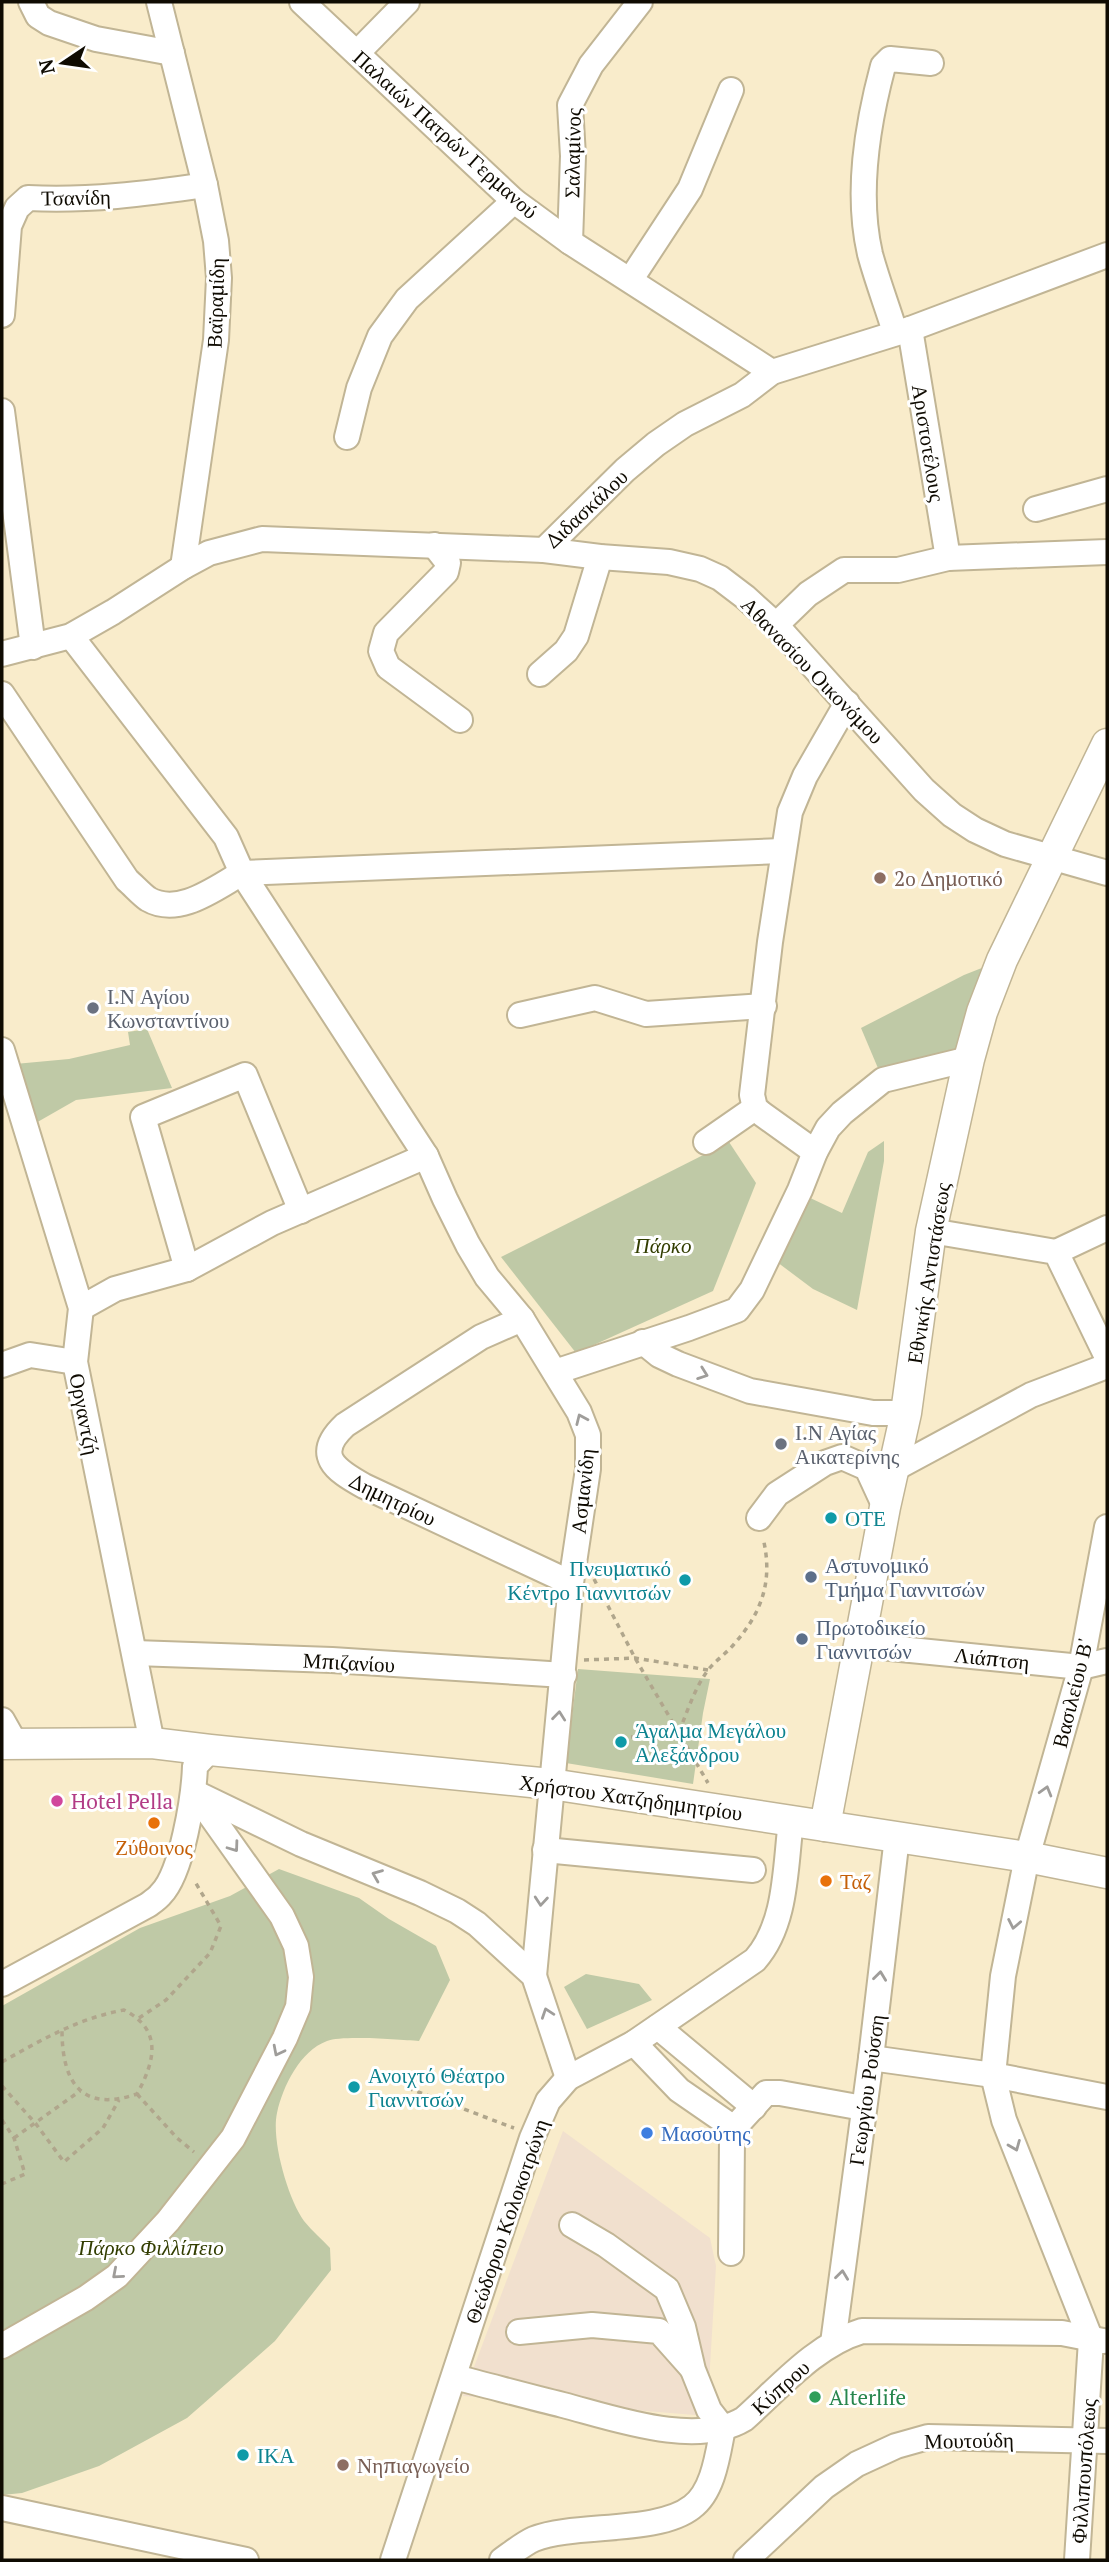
<svg xmlns="http://www.w3.org/2000/svg" width="1109" height="2562" viewBox="0 0 1109 2562" font-family="'PT Serif',serif">
  <rect width="100%" height="100%" fill="#f9eccb"/>
  <!-- commercial -->
  <polygon fill="#f1e0ce" points="563,2131 710,2238 716,2266 707,2416 463,2396"/>
  <!-- green -->
  <g fill="#bfc9a6">
    <polygon points="1002,960 969,1059 883,1080 861,1028 964,975"/>
    <polygon points="147,1029 172,1088 76,1100 34,1124 15,1064 69,1059 130,1045 128,1032"/>
    <polygon points="884,1141 884,1161 857,1310 813,1289 773,1259 806,1196 842,1213 868,1152"/>
    <polygon points="729,1142 756,1183 713,1291 576,1353 501,1257"/>
    <polygon points="578,1669 710,1679 703,1713 693,1784 566,1763"/>
    <path d="M 279,1869 L 359,1898 L 389,1919 L 436,1946 L 450,1980 L 419,2041 C 400,2040 343,2035 327,2041 C 300,2051 283,2086 277,2113 C 271,2140 288,2199 304,2221 C 312,2231 322,2239 330,2248 L 331,2270 L 275,2341 L 187,2418 L 99,2466 L 22,2493 L 2,2495 L 2,2006 L 140,1928 L 230,1896 Z"/>
    <polygon points="586,1974 639,1984 652,2000 587,2029 564,1987"/>
  </g>
  <g fill="none" stroke-linecap="round" stroke-linejoin="round">
    <defs>
      <g id="minor">
        <polyline points="31,2 38,16 49,23 96,39 172,53"/>
        <polyline points="159,2 205,185 216,241 219,278 216,340 183,567"/>
        <polyline points="302,2 514,201 570,242 772,372"/>
        <polyline points="357,53 407,2"/>
        <polyline points="570,242 573,156 570,105 591,65 640,2"/>
        <polyline points="631,279 690,189 731,90"/>
        <path d="M 2,315 L 9,226 L 17,208 L 28,198 C 88,201 145,194 205,185"/>
        <polyline points="910,329 948,558"/>
        <path d="M 895,332 C 887,306 877,280 870,254 C 856,193 867,126 883,66 L 890,59 L 931,63"/>
        <polyline points="2,411 33,647"/>
        <polyline points="347,437 359,388 380,336 407,299 514,201"/>
        <polyline points="1036,509 1107,489"/>
        <polyline points="434,545 448,563 446,572 386,633 381,651 388,667 460,720"/>
        <polyline points="544,550 625,470 656,444 685,424 742,395 772,372 910,329 1107,255"/>
        <polyline points="776,625 808,594 844,570 898,570 948,558 1107,552"/>
        <polyline points="71,636 226,837 242,873 426,1156 445,1199 468,1245 487,1277 522,1319 579,1412 588,1435 588,1469 571,1583 534,1976"/>
        <polyline points="2,654 71,636 113,612 183,567 209,553 262,539 544,550 600,557 669,562 700,569 720,578 745,597 776,625 924,790 952,815 975,830 1005,844 1107,873"/>
        <polyline points="540,674 566,651 576,636 600,557"/>
        <path d="M 2,694 L 127,880 C 134,886 141,894 148,899 C 179,917 215,888 242,873 L 783,851"/>
        <polyline points="520,1015 595,998 646,1014 764,1006"/>
        <polyline points="2,1050 81,1308 75,1362 152,1743"/>
        <polyline points="706,1142 755,1108"/>
        <polyline points="815,1152 762,1114 755,1108 752,1095 770,942 790,812 805,776 847,703"/>
        <polyline points="931,1231 1056,1252 1107,1357"/>
        <polyline points="1056,1252 1107,1228"/>
        <polyline points="187,1269 143,1117 245,1075 301,1211"/>
        <polyline points="81,1308 115,1289 187,1269 272,1223 426,1156"/>
        <path d="M 522,1319 L 481,1337 L 345,1425 C 313,1455 335,1470 364,1486 L 571,1583"/>
        <polyline points="643,1342 659,1355 678,1364 750,1391 873,1413 906,1413"/>
        <polyline points="2,1365 30,1355 75,1362"/>
        <polyline points="555,1372 689,1328 737,1310 752,1290 800,1190 815,1152 828,1128 842,1113 883,1080 969,1059"/>
        <polyline points="894,1469 1031,1395 1107,1366"/>
        <polyline points="759,1518 777,1494 825,1463 842,1457 867,1468 885,1507"/>
        <polyline points="860,1645 1081,1667 1107,1661"/>
        <polyline points="135,1653 332,1660 564,1675"/>
        <polyline points="2,1720 15,1743"/>
        <polyline points="198,1794 301,1844 420,1893 457,1911 477,1924 534,1976 568,2078"/>
        <polyline points="545,1850 753,1870"/>
        <path d="M 2,1984 L 148,1905 C 152,1902 158,1898 161,1894 C 182,1873 194,1796 195,1766 L 210,1750"/>
        <polyline points="658,2027 754,2107"/>
        <polyline points="634,2043 679,2090 734,2128"/>
        <polyline points="871,2058 993,2075 1107,2097"/>
        <polyline points="731,2253 732,2138 734,2128 766,2093 780,2093 863,2108"/>
        <polyline points="519,2332 592,2325 659,2331 691,2367"/>
        <polyline points="833,2343 871,2058 897,1837"/>
        <polyline points="2,2346 86,2298 117,2276 168,2221 233,2138 285,2038 298,2007 301,1977 296,1946 282,1916 194,1792"/>
        <path d="M 454,2377 C 490,2386 526,2396 563,2405 C 613,2418 696,2448 744,2419 C 780,2387 815,2345 862,2331 L 1062,2333 L 1103,2341"/>
        <polyline points="2,2508 246,2560"/>
        <path d="M 393,2560 L 532,2138 L 548,2101 L 568,2078 L 634,2043 L 755,1960 C 787,1924 785,1867 791,1821"/>
        <path d="M 502,2560 C 512,2553 523,2544 534,2539 C 575,2523 658,2534 692,2507 C 714,2491 718,2452 723,2428 L 709,2410 L 693,2370 L 683,2327 L 667,2289 L 606,2245 L 572,2225"/>
        <polyline points="746,2560 824,2487 857,2464 896,2446 928,2437 1107,2441"/>
        <polyline points="1077,2560 1091,2340 1004,2120 993,2075 1003,1976 1027,1857 1081,1667 1107,1527"/>
      </g>
      <g id="major">
        <polyline points="2,1744 152,1743 210,1750 551,1784 1027,1857 1107,1873"/>
        <polyline points="825,1826 885,1507 906,1413 931,1231 969,1059 982,1012 1002,960 1107,744"/>
      </g>
    </defs>
    <!-- minor casing -->
    <use href="#minor" stroke="#c1b595" stroke-width="28"/>
    <!-- major casing -->
    <use href="#major" stroke="#c1b595" stroke-width="33"/>
    <!-- path -->
    <g stroke="#b0a68c" stroke-width="3.5" stroke-dasharray="5 5" stroke-linecap="butt">
      <polyline points="594,1579 635,1658 708,1783"/>
      <polyline points="584,1660 635,1658 708,1670"/>
      <path d="M 631,1737 L 678,1734 C 687,1713 694,1689 708,1670 C 716,1660 727,1653 735,1643 C 763,1611 773,1579 763,1538"/>
      <polyline points="139,2018 166,2000 210,1953 221,1926 194,1880"/>
      <path d="M 2,2062 C 41,2040 79,2018 124,2010 C 163,2030 155,2061 137,2094 C 81,2113 62,2082 62,2030"/>
      <polyline points="2,2086 36,2124 64,2162 103,2128 119,2100"/>
      <polyline points="408,2088 514,2128"/>
      <polyline points="137,2094 177,2138 194,2152"/>
      <polyline points="2,2120 14,2138 25,2174 2,2184"/>
      <polyline points="14,2138 80,2091"/>
    </g>
    <!-- minor -->
    <use href="#minor" stroke="#fff" stroke-width="24"/>
    <!-- major -->
    <use href="#major" stroke="#fff" stroke-width="30"/>
  </g>
  <!-- one-way arrows -->
  <defs><path id="oneway-chevron" d="M-2-3.5L2.5 0L-2 3.5" fill="none" stroke-width="1.6" stroke-linecap="round" stroke-linejoin="round" transform="scale(1.75)"/></defs>
  <g stroke="#9f9d9a">
    <use href="#oneway-chevron" transform="translate(703 1374) rotate(20)"/>
    <use href="#oneway-chevron" transform="translate(581 1419) rotate(-114)"/>
    <use href="#oneway-chevron" transform="translate(559 1716) rotate(-84)"/>
    <use href="#oneway-chevron" transform="translate(1046 1791) rotate(-74)"/>
    <use href="#oneway-chevron" transform="translate(234 1847) rotate(54)"/>
    <use href="#oneway-chevron" transform="translate(377 1875) rotate(-158)"/>
    <use href="#oneway-chevron" transform="translate(541 1901) rotate(95)"/>
    <use href="#oneway-chevron" transform="translate(1014 1924) rotate(101)"/>
    <use href="#oneway-chevron" transform="translate(880 1976) rotate(-83)"/>
    <use href="#oneway-chevron" transform="translate(547 2013) rotate(-109)"/>
    <use href="#oneway-chevron" transform="translate(278 2051) rotate(117)"/>
    <use href="#oneway-chevron" transform="translate(1015 2146) rotate(68)"/>
    <use href="#oneway-chevron" transform="translate(117 2274) rotate(139)"/>
    <use href="#oneway-chevron" transform="translate(842 2275) rotate(-83)"/>
  </g>
  <!-- markers -->
  <g fill="#8d6e63" stroke="#fff" stroke-width="2.5">
    <circle cx="880" cy="878" r="7"/>
    <circle cx="343" cy="2465" r="7"/>
  </g>
  <g fill="#6b7280" stroke="#fff" stroke-width="2.5">
    <circle cx="93" cy="1008" r="7"/>
    <circle cx="781" cy="1444" r="7"/>
  </g>
  <g fill="#0f9aa8" stroke="#fff" stroke-width="2.5">
    <circle cx="831" cy="1518" r="7"/>
    <circle cx="685" cy="1580" r="7"/>
    <circle cx="621" cy="1742" r="7"/>
    <circle cx="354" cy="2087" r="7"/>
    <circle cx="243" cy="2455" r="7"/>
  </g>
  <g fill="#5c6f8a" stroke="#fff" stroke-width="2.5">
    <circle cx="811" cy="1577" r="7"/>
    <circle cx="802" cy="1639" r="7"/>
  </g>
  <circle fill="#d1479c" stroke="#fff" stroke-width="2.5" cx="57" cy="1801" r="7"/>
  <g fill="#e8710a" stroke="#fff" stroke-width="2.5">
    <circle cx="154" cy="1823" r="7"/>
    <circle cx="826" cy="1881" r="7"/>
  </g>
  <circle fill="#3f7fe0" stroke="#fff" stroke-width="2.5" cx="647" cy="2133" r="7"/>
  <circle fill="#2e9e5b" stroke="#fff" stroke-width="2.5" cx="815" cy="2397" r="7"/>
  <g text-anchor="middle" dominant-baseline="central" stroke-width="6" stroke-linejoin="round" paint-order="stroke">
    <!-- street labels -->
    <g font-size="21" fill="#0f0b02" stroke="#fff">
      <text transform="translate(446 134) rotate(42)">Παλαιών Πατρών Γερμανού</text>
      <text transform="translate(572 153) rotate(-89)">Σαλαμίνος</text>
      <text transform="translate(76 197) rotate(-1)">Τσανίδη</text>
      <text transform="translate(215 303) rotate(-88)">Βαϊραμίδη</text>
      <text transform="translate(929 443) rotate(81)">Αριστοτέλους</text>
      <text transform="translate(586 508) rotate(-43)">Διδασκάλου</text>
      <text transform="translate(813 670) rotate(46)">Αθανασίου Οικονόμου</text>
      <text transform="translate(928 1273) rotate(-81)">Εθνικής Αντιστάσεως</text>
      <text transform="translate(85 1414) rotate(79)">Οργαντζή</text>
      <text transform="translate(582 1491) rotate(-84)">Ασμανίδη</text>
      <text transform="translate(393 1499) rotate(26)">Δημητρίου</text>
      <text transform="translate(992 1658) rotate(6)">Λιάπτση</text>
      <text transform="translate(349 1662) rotate(3)">Μπιζανίου</text>
      <text transform="translate(1072 1693) rotate(-76)">Βασιλείου Β'</text>
      <text transform="translate(631 1797) rotate(8)">Χρήστου Χατζηδημητρίου</text>
      <text transform="translate(866 2090) rotate(-82)">Γεωργίου Ρούσση</text>
      <text transform="translate(506 2221) rotate(-71)">Θεώδορου Κολοκοτρώνη</text>
      <text transform="translate(780 2387) rotate(-42)">Κύπρου</text>
      <text transform="translate(969 2440) rotate(-1)">Μουτούδη</text>
      <text transform="translate(1083 2471) rotate(-86)">Φιλλιπουπόλεως</text>
    </g>
    <!-- education labels -->
    <g font-size="21" fill="#785e54" stroke="#fff" text-anchor="start">
      <text x="894" y="878">2ο Δημοτικό</text>
      <text x="357" y="2465">Νηπιαγωγείο</text>
    </g>
    <!-- worship labels -->
    <g font-size="21" fill="#5b616d" stroke="#fff" text-anchor="start">
      <text x="107" y="996">Ι.Ν Αγίου<tspan x="107" dy="24">Κωνσταντίνου</tspan></text>
      <text x="795" y="1432">Ι.Ν Αγίας<tspan x="795" dy="24">Αικατερίνης</tspan></text>
    </g>
    <!-- park labels -->
    <g font-size="21" font-style="italic" fill="#323d00" stroke="#fff">
      <text x="663" y="1245">Πάρκο</text>
      <text x="151" y="2247">Πάρκο Φιλλίπειο</text>
    </g>
    <!-- culture labels -->
    <g font-size="21" fill="#0d838f" stroke="#fff" text-anchor="start">
      <text x="845" y="1518">ΟΤΕ</text>
      <text x="671" y="1568" text-anchor="end">Πνευματικό<tspan x="671" dy="24">Κέντρο Γιαννιτσών</tspan></text>
      <text x="635" y="1730">Άγαλμα Μεγάλου<tspan x="635" dy="24">Αλεξάνδρου</tspan></text>
      <text x="368" y="2075">Ανοιχτό Θέατρο<tspan x="368" dy="24">Γιαννιτσών</tspan></text>
      <text x="257" y="2455">ΙΚΑ</text>
    </g>
    <!-- service labels -->
    <g font-size="21" fill="#4e5e75" stroke="#fff" text-anchor="start">
      <text x="825" y="1565">Αστυνομικό<tspan x="825" dy="24">Τμήμα Γιαννιτσών</tspan></text>
      <text x="816" y="1627">Πρωτοδικείο<tspan x="816" dy="24">Γιαννιτσών</tspan></text>
    </g>
    <!-- hotel labels -->
    <g font-size="21" fill="#b23c85" stroke="#fff" text-anchor="start">
      <text x="71" y="1801">Hotel Pella</text>
    </g>
    <!-- food labels -->
    <g font-size="21" fill="#c56008" stroke="#fff">
      <text x="154" y="1847">Ζύθοινος</text>
      <text x="840" y="1881" text-anchor="start">Ταζ</text>
    </g>
    <!-- shop labels -->
    <g font-size="21" fill="#366cbe" stroke="#fff" text-anchor="start">
      <text x="661" y="2133">Μασούτης</text>
    </g>
    <!-- leisure labels -->
    <g font-size="21" fill="#27864d" stroke="#fff" text-anchor="start">
      <text x="829" y="2397">Alterlife</text>
    </g>
  </g>
  <!-- border -->
  <rect width="1109" height="2562" fill="none" stroke="#0f0b02" stroke-width="7"/>
  <!-- north arrow -->
  <g transform="translate(63 63) rotate(257)" stroke="#ffffff" stroke-width="5" paint-order="stroke">
  <path d="M0-5L12 26L0 18L-12 26Z" fill="#0f0b02"/>
  <text y="-10" font-size="19" font-weight="bold" text-anchor="middle" fill="#0f0b02">N</text>
  </g>
</svg>
